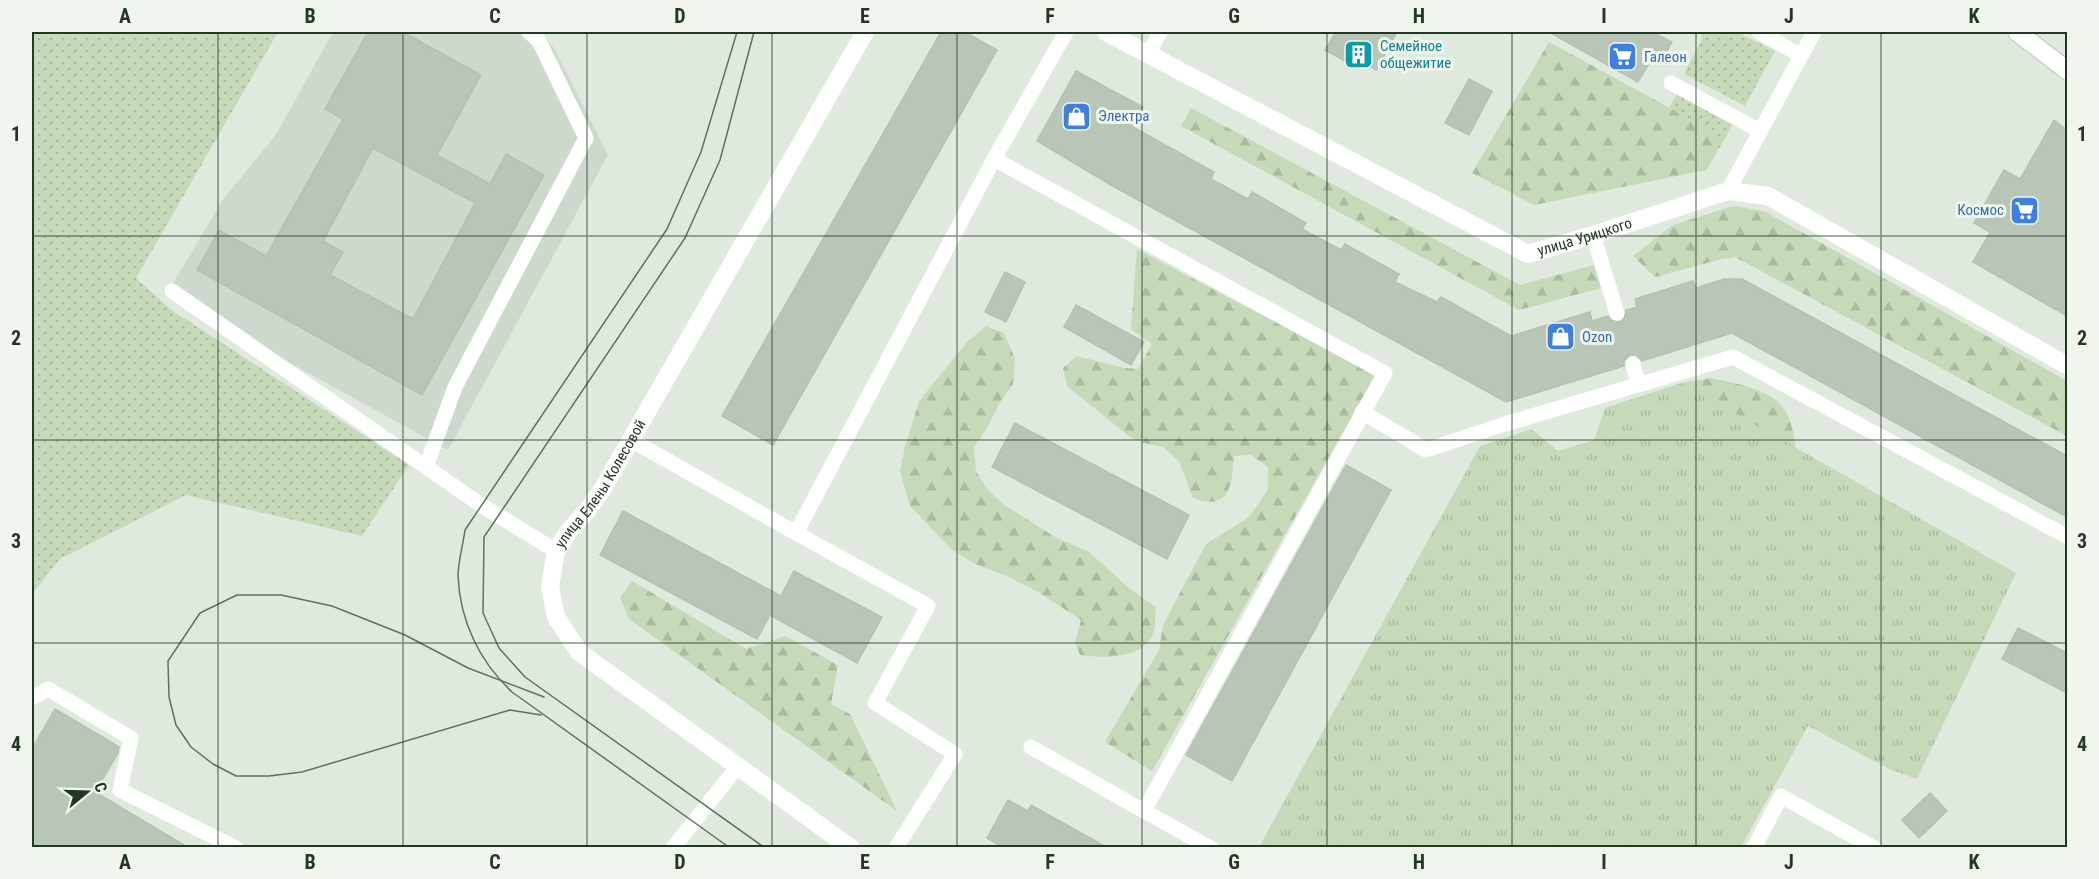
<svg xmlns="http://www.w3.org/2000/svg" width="2099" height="879" viewBox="0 0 2099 879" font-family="'Roboto Condensed',sans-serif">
  <defs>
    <pattern id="grass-dots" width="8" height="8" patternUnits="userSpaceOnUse" patternTransform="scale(1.5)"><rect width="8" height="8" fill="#c6d9b8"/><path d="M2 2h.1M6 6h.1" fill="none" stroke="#aabb9e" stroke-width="1.8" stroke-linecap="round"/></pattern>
    <pattern id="forest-firs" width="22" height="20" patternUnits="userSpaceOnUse" patternTransform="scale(1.5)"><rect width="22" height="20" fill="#c6d9b8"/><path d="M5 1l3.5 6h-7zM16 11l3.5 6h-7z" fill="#aabb9e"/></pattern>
    <pattern id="park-tufts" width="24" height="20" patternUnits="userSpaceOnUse" patternTransform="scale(1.5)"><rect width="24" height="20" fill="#c6d9b8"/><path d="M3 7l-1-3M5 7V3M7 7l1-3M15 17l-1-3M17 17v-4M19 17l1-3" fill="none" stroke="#aabb9e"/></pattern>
  </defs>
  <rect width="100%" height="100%" fill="#e0e9de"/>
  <!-- built -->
  <polygon fill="#ced9cd" points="333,32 540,32 554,48 608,155 448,450 166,295 222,201 277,133"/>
  <!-- grass -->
  <g fill="url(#grass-dots)">
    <polygon points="32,32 278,32 136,278 170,309 409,465 362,536 186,495 60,559 32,594"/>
    <polygon points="1702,32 1737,32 1775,51 1745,106 1684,74 1701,41"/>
    <polygon points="1677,94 1733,124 1717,152 1711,131 1669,108"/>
  </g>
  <!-- forest -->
  <g fill="url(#forest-firs)">
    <polygon points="1549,42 1712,131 1717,152 1706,170 1534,205 1472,173"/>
    <polygon points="1191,108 1520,285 1594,265 1601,288 1519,310 1181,126"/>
    <polygon points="1733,206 1764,211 2067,381 2067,436 1735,257 1718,260 1655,277 1633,256 1673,225"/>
    <path d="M 1137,249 L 1375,375 L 1152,771 L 1105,742 L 1159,650 L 1163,625 L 1206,544 L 1248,518 L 1268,490 L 1268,467 L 1251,455 L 1234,456 C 1232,485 1230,512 1193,498 L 1179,461 L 1163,447 L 1144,443 L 1130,437 L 1067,386 L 1063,368 L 1076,356 L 1125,368 L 1138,369 L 1152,344 L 1131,329 Z"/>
    <path d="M 986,326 L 1004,333 L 1015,359 L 1013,384 L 1000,402 L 987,428 L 974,447 L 976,471 L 987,489 L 1003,504 L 1055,537 L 1089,552 L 1130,589 L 1156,607 C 1155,614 1156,624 1154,631 C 1145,660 1104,658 1080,655 L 1075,643 L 1081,620 L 1038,592 L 1007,576 L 975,564 L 951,549 L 910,506 L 900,471 L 905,447 L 919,401 L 968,341 Z"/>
    <path d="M 1711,378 C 1732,383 1766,388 1781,405 C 1791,416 1794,435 1796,449 L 1764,430 L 1605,408 L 1682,383 Z"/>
    <polygon points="632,581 746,649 785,636 838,665 831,704 850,714 897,811 629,619 620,598"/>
  </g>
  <!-- park -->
  <polygon fill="url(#park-tufts)" points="1682,383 2016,573 1917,779 1891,770 1808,726 1741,847 1259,847 1480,446 1532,429 1558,451 1594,440 1605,408"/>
  <!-- building -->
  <g fill="#b9c6b7" stroke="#b3c2b1" stroke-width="1.5" fill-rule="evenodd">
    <path d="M 368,32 L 403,32 L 481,75 L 437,155 L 490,184 L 506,154 L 544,175 L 422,395 L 197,270 L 219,230 L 266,256 L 343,119 L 325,109 ZM 373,148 L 475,203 L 413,319 L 330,275 L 343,252 L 323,241 Z"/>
    <polygon points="941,32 965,32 997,50 773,445 722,416"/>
    <polygon points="1336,32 1397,32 1376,70 1357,59 1354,66 1325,50"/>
    <polygon points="1549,32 1652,32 1672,42 1662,60 1654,55 1638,82"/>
    <polygon points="1076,71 1143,107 1133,127 1214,172 1211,179 1248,199 1252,192 1306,223 1302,229 1341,250 1345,244 1399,274 1395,282 1437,302 1441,297 1511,336 1590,312 1592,321 1608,316 1611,320 1619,322 1624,319 1626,310 1637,307 1635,299 1693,281 1696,288 1724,279 1742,279 2067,456 2067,517 1732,333 1642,361 1636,355 1630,355 1624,361 1624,366 1506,402 1111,185 1037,141"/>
    <polygon points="1469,79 1492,91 1469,135 1445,123"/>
    <polygon points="2054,120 2067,130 2067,316 1973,262 1990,232 1974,223 2004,170 2020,179"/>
    <polygon points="1005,272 1025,282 1006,322 985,312"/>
    <polygon points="1076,305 1144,342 1131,365 1064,327"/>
    <polygon points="1015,423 1189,515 1167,559 992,467"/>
    <polygon points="1346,465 1391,490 1232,781 1186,755"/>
    <polygon points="623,511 781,596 794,571 882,617 857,663 770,615 757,639 600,555"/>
    <polygon points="2018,628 2067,653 2067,693 2002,659"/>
    <polygon points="55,709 119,747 118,753 95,792 189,848 32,848 32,749"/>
    <polygon points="1930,793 1947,811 1919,838 1902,820"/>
    <polygon points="1008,800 1028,811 1031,805 1108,848 1004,848 987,838"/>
  </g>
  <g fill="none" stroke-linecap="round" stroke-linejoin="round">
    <defs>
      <polyline id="secondary" points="2017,32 2068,71"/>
    </defs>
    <!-- secondary casing -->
    <use href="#secondary" stroke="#b3c8b2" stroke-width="20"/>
    <!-- lane -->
    <g stroke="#fff" stroke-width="15">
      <polyline points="1759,32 1800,55"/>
      <polyline points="1149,53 1160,32"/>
      <polyline points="1671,83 1760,131"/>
      <polyline points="1728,191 1814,32"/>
      <polyline points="1593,235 1617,313"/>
      <polyline points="172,291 481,505 556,551"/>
      <polyline points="1633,364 1638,383"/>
      <polyline points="1362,412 1426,450 1505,424 1733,357 2068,537"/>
      <polyline points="631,440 796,533 994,159"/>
      <polyline points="426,467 455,387 586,138 539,41 529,32"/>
      <polyline points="796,533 928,606 875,703 955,754 896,848"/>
      <polyline points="32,698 48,689 131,738 120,790 236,848"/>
      <polyline points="1031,747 1144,811 1385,373 994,159 1066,32"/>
      <polyline points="1144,811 1211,848"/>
      <polyline points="673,848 738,766"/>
      <polyline points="1754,848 1781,796 1874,848"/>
    </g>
    <!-- street -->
    <g stroke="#fff" stroke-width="18">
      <path id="s1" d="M 1106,32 L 1528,254 L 1593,235 L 1728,191 L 1768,196 L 2068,366"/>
      <path id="s2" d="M 851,848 L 579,652 L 556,617 L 550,587 L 556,551 L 569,531 L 586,512 L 602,490 L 865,32"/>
    </g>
    <!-- secondary -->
    <use href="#secondary" stroke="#fff" stroke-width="18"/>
    <!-- tram -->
    <g stroke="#5b745c" stroke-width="1.5">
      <polyline points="754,32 720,160 685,238 484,537 483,613 499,648 525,677 765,848"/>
      <polyline points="541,715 510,710 302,772 269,776 236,776 213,764 191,747 176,725 169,697 168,661 200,613 237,595 281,595 332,606 405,635 468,668 544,697"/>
      <path d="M 730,848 L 512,692 C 480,662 460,622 458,576 C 458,562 463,545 465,530 L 667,229 L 701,152 L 737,32"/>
    </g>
  </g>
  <!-- grid -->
  <path fill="none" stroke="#213822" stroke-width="1.5" stroke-opacity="0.55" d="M 218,32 L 218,848M 403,32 L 403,848M 587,32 L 587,848M 772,32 L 772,848M 957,32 L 957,848M 1142,32 L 1142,848M 1327,32 L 1327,848M 1512,32 L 1512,848M 1696,32 L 1696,848M 1881,32 L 1881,848M 32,236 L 2068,236M 32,440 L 2068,440M 32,643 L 2068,643"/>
  <!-- icons -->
  <defs>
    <symbol id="building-square" viewBox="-11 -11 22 22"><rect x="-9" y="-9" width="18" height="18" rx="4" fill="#0f9aa8" stroke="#f0f6ee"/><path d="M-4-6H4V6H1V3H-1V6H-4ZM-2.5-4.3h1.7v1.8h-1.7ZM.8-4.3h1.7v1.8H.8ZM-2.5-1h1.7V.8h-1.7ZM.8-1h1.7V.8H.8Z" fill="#fff"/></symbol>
    <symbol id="supermarket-square" viewBox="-11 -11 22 22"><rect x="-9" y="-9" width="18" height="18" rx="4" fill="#3f7fe0" stroke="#f0f6ee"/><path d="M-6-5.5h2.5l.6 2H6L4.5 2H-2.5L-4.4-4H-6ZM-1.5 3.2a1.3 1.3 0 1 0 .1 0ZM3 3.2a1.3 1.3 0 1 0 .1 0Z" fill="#fff"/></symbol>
    <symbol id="shop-square" viewBox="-11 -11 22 22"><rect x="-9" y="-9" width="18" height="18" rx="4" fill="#3f7fe0" stroke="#f0f6ee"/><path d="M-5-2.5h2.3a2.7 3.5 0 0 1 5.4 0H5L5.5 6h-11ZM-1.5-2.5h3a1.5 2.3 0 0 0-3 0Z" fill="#fff"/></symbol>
  </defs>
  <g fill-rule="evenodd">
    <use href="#building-square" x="1342" y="38" width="33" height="33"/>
    <use href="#supermarket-square" x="1606" y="40" width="33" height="33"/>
    <use href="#shop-square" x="1060" y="100" width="33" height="33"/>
    <use href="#supermarket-square" x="2008" y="194" width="33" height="33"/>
    <use href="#shop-square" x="1544" y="320" width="33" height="33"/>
  </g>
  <g text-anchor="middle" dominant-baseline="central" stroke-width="6" stroke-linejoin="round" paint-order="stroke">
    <!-- culture labels -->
    <g font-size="15" fill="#0d838f" stroke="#f0f6ee" text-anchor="start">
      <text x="1380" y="46">Семейное<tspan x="1380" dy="17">общежитие</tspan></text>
    </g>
    <!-- shop labels -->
    <g font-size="15" fill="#366cbe" stroke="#f0f6ee" text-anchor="start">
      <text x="1644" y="57">Галеон</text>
      <text x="1098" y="116">Электра</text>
      <text x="2004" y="210" text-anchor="end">Космос</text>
      <text x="1582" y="337">Ozon</text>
    </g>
    <!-- street labels -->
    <g font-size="15" fill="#213822" stroke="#f0f6ee">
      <text stroke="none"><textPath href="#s1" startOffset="536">улица Урицкого</textPath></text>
      <text stroke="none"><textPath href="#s2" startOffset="525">улица Елены Колесовой</textPath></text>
    </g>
  </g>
  <!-- border -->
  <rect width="2099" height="879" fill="none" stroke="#f0f6ee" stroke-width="66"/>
  <!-- north arrow -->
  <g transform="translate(87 792) rotate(71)" stroke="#f0f6ee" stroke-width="4.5" paint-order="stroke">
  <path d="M0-4.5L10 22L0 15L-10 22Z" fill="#213822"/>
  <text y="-9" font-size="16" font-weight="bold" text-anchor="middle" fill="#213822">С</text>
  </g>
  <rect x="33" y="33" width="2033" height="813" fill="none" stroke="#213822" stroke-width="2"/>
  <g font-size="20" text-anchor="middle" font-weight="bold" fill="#213822">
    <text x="125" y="23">A</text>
    <text x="310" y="23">B</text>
    <text x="495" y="23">C</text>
    <text x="680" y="23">D</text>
    <text x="865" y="23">E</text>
    <text x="1050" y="23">F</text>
    <text x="1234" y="23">G</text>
    <text x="1419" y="23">H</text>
    <text x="1604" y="23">I</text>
    <text x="1789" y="23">J</text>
    <text x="1974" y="23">K</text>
    <text x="16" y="141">1</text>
    <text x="2082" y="141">1</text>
    <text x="16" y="345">2</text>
    <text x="2082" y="345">2</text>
    <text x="16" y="548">3</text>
    <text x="2082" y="548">3</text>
    <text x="16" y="751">4</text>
    <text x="2082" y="751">4</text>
    <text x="125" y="869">A</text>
    <text x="310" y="869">B</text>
    <text x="495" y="869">C</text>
    <text x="680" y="869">D</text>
    <text x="865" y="869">E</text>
    <text x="1050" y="869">F</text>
    <text x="1234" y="869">G</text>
    <text x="1419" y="869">H</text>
    <text x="1604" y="869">I</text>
    <text x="1789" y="869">J</text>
    <text x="1974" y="869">K</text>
  </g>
</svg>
